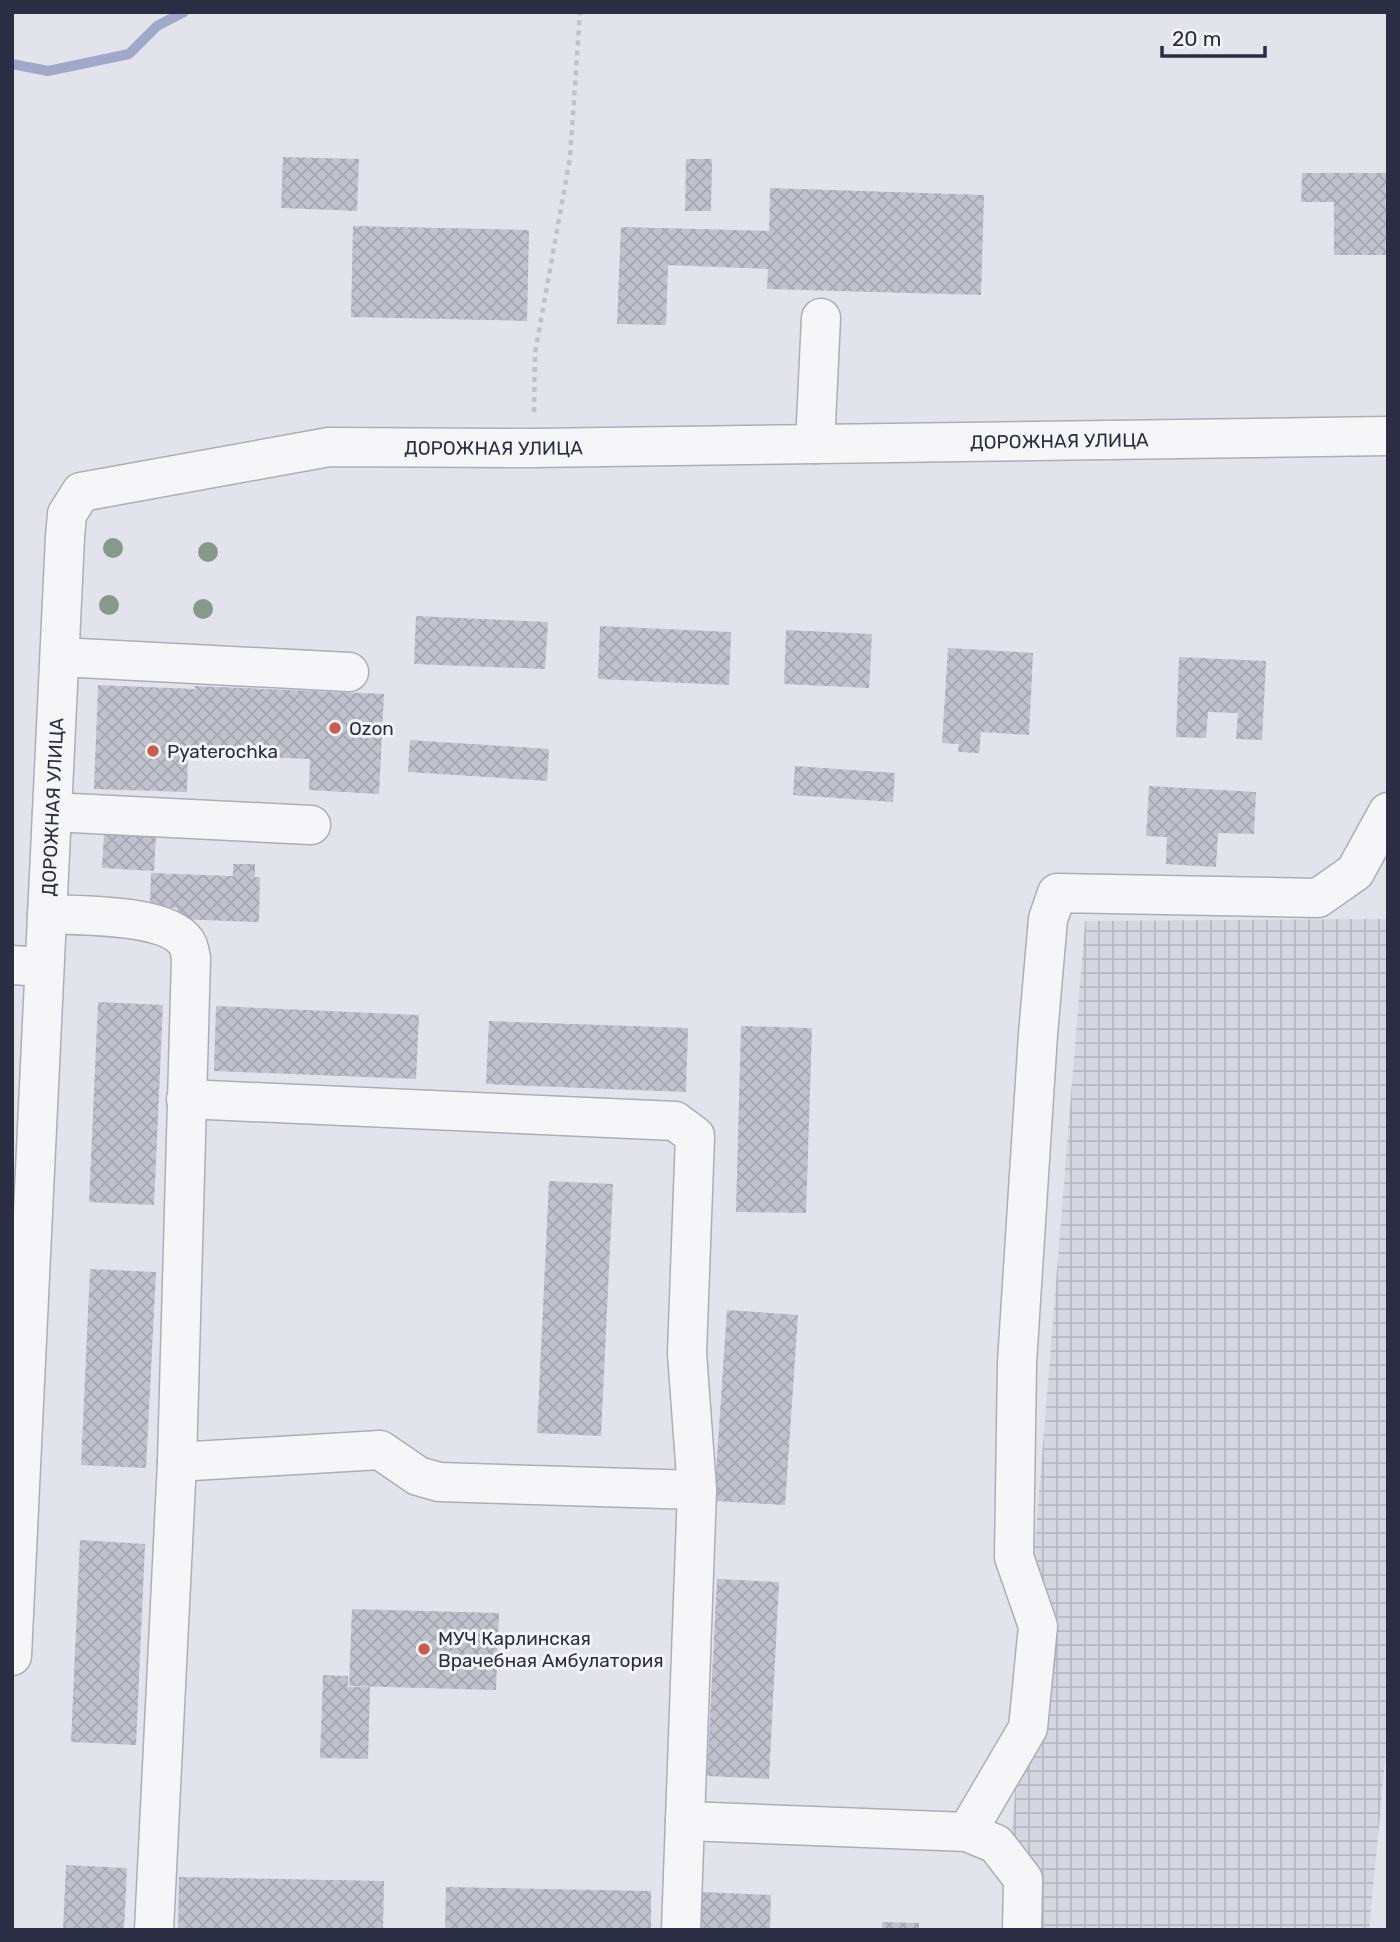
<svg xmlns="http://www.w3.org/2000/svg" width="1400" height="1942" viewBox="0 0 1400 1942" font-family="Rubik,sans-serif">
  <defs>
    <pattern id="industrial-grid" width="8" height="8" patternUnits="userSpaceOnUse" patternTransform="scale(1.75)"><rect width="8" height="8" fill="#d5d6df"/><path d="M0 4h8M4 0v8" fill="none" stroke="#b7b8c1"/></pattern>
    <pattern id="building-cross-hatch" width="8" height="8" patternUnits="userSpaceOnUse" patternTransform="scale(1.75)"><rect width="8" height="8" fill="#c0c2cd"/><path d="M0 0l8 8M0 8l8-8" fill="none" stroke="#a5a7b1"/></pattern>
  </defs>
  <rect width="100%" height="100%" fill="#e3e4eb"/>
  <!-- industrial -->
  <polygon fill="url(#industrial-grid)" points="1388,919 1388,1731 1369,1930 1004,1930 1085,921"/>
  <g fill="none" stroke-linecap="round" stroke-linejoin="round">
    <!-- stream -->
    <polyline stroke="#a0a9c9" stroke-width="10" points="12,64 48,71 129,54 157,26 184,12"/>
  </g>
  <!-- building -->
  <g fill="url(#building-cross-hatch)">
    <polygon points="283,157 359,159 357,211 281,208"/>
    <polygon points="686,159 712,159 711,211 685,211"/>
    <polygon points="1302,173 1388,173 1388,255 1334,255 1334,202 1301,202"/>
    <polygon points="770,188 984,195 981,295 767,289 768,269 668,265 666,325 617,324 621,227 769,231"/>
    <polygon points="353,226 529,230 527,321 351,317"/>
    <polygon points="416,616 548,622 545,669 414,664"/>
    <polygon points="600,626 731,632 729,685 598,679"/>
    <polygon points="786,630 872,634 869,688 784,684"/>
    <polygon points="948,648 1033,653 1029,735 981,732 979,753 958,752 959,744 942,743"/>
    <polygon points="1179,657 1266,661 1262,740 1236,739 1238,713 1208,712 1206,738 1176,737"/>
    <polygon points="98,685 195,689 195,686 384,694 379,794 309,790 310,759 188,754 187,792 94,789"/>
    <polygon points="410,740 549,749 547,781 408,772"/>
    <polygon points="795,766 895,773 893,802 793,795"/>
    <polygon points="1149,786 1256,792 1254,834 1218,833 1216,867 1166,864 1167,837 1146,836"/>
    <polygon points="104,834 156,836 154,871 102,868"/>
    <polygon points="233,864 255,864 255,877 260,877 259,922 177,919 177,908 150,907 151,873 233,876"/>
    <polygon points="98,1002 163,1005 154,1205 89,1202"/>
    <polygon points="216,1006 419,1015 416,1079 214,1071"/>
    <polygon points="489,1021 688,1028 686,1092 486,1084"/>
    <polygon points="741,1026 812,1028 806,1213 736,1212"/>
    <polygon points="549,1181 613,1184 601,1436 537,1433"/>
    <polygon points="90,1269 156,1272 146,1468 81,1465"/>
    <polygon points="727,1310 798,1315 785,1505 714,1501"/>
    <polygon points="80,1540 145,1544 136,1745 71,1742"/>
    <polygon points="717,1579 779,1582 769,1779 707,1776"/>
    <polygon points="352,1609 499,1613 496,1690 349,1686"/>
    <polygon points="323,1675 348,1676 348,1687 370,1687 368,1759 320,1758"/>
    <polygon points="66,1865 127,1868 124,1930 63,1930"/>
    <polygon points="179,1877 384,1881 383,1930 178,1930"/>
    <polygon points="446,1887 651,1891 651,1930 445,1930"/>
    <polygon points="702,1892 771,1895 770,1930 701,1930"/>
    <polygon points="882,1922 919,1923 919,1930 882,1930"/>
  </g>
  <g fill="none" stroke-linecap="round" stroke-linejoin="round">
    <defs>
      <g id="minor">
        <polyline points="815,444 821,318"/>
        <polyline points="60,657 349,672"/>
        <polyline points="52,812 311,825"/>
        <path d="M 47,914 C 80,916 166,913 186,942 C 189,946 190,952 191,958 L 177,1462 L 154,1930"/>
        <polyline points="12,965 44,967"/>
        <polyline points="186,1099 675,1121 695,1136 687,1353 697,1490 681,1930"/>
        <polyline points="177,1462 380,1450 418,1476 439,1482 697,1490"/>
        <path id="s1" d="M 12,1656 L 65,537 L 67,514 L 81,492 L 329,447 L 533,448 L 1388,436"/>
        <polyline points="685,1821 967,1832"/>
        <polyline points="1022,1930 1023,1879 996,1844 967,1832 1028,1728 1038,1626 1014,1557 1017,1363 1038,1034 1048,919 1057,893 1318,898 1355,872 1388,812"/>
      </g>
    </defs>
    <!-- minor casing -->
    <use href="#minor" stroke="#acadb8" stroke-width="41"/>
    <!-- path -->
    <polyline stroke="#c1c2c9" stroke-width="4.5" stroke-dasharray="5 5" stroke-linecap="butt" points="534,412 535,353 570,158 580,12"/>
    <!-- minor -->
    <use href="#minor" stroke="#f6f6f9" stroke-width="38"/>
  </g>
  <!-- trees -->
  <g fill="#869a8b">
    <circle cx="113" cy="548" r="10"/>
    <circle cx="208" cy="552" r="10"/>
    <circle cx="109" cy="605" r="10"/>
    <circle cx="203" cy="609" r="10"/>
  </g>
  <!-- markers -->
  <g fill="#ca5b4e" stroke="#f3f4f8" stroke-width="2.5">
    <circle cx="335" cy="728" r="7"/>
    <circle cx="153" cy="751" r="7"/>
    <circle cx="424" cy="1649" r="7"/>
  </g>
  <g text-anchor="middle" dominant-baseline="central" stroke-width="6" stroke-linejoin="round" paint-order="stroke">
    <!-- street labels -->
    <g font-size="19" fill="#2b2e42" stroke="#f3f4f8">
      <text stroke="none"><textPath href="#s1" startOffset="2152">ДОРОЖНАЯ УЛИЦА</textPath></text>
      <text stroke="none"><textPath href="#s1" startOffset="1586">ДОРОЖНАЯ УЛИЦА</textPath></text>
      <text stroke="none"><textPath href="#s1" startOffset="850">ДОРОЖНАЯ УЛИЦА</textPath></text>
    </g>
    <!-- poi labels -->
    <g font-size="19" fill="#2b2e42" stroke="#f3f4f8" text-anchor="start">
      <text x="349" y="728">Ozon</text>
      <text x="167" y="751">Pyaterochka</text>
      <text x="438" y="1638">МУЧ Карлинская<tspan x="438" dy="22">Врачебная Амбулатория</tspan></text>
    </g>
  </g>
  <!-- border -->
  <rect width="1400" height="1942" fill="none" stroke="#2b2e42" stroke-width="28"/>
  <!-- scale -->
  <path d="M1162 46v10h103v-10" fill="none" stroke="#2b2e42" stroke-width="3.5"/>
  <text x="1172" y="46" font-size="21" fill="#2b2e42" stroke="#f3f4f8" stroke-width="5" paint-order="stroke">20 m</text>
</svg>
